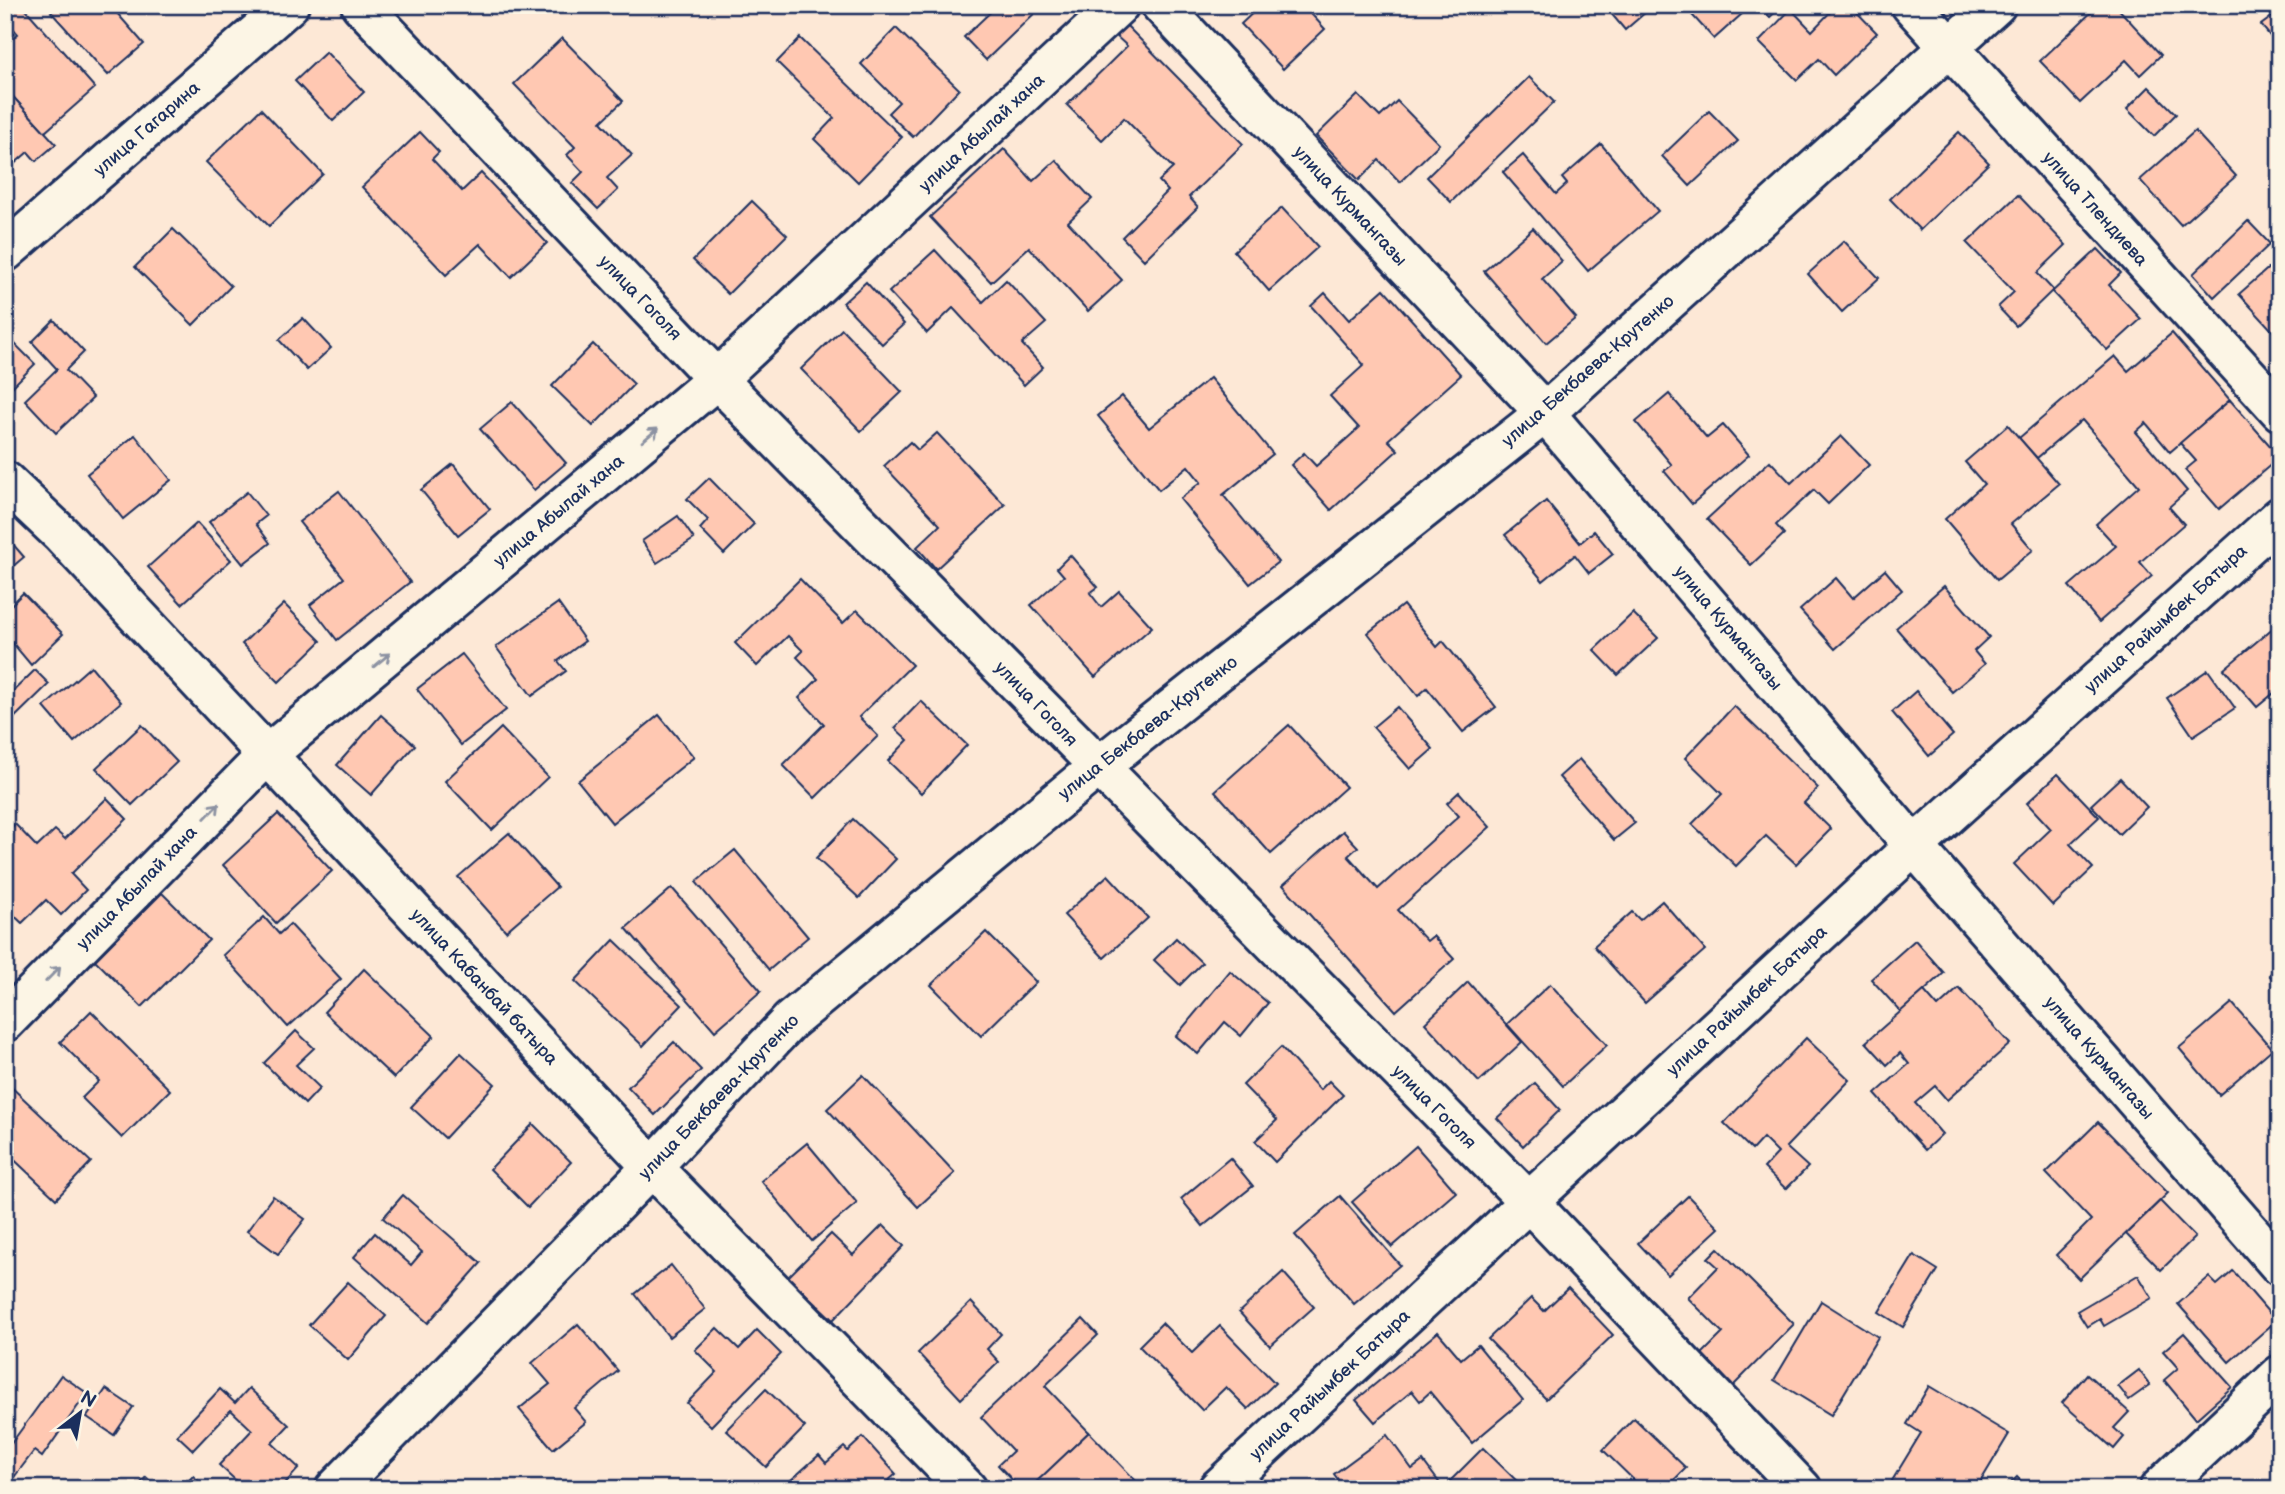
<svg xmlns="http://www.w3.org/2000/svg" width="2285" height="1494" viewBox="0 0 2285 1494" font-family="'Balsamiq Sans',sans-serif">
  <rect width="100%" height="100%" fill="#fde8d6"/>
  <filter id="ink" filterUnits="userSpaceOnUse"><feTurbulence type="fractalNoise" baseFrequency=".0143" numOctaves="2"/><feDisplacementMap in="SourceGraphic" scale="14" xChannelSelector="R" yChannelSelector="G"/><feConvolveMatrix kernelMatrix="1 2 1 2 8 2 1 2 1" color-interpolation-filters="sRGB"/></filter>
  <g filter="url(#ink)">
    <!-- building -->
    <g fill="#ffc8b2" stroke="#1b2f5e" stroke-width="2">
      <polygon points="5,5 22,5 95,88 45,132 5,88 5,45 18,34 5,19"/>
      <polygon points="59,5 79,5 81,8 84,5 110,5 144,44 108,75 51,12"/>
      <polygon points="998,5 1043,5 986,60 964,37"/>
      <polygon points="1303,5 1325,29 1283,69 1241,24 1261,5"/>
      <polygon points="1604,5 1654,5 1625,30"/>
      <polygon points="1683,5 1752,5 1714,39"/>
      <polygon points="1758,5 1783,5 1770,17"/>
      <polygon points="1837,5 1850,5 1877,33 1834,75 1819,59 1797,80 1759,42 1791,9 1812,31"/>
      <polygon points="2099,5 2115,5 2161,55 2140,75 2126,60 2080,103 2040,61"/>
      <polygon points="2280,11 2280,36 2274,41 2261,25"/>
      <polygon points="1125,24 1243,144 1189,197 1198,207 1144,260 1122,237 1168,191 1159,181 1173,168 1124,118 1102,140 1067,105 1127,46 1115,35"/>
      <polygon points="896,28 959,89 913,137 888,113 899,102 861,64"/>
      <polygon points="562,38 623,101 601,122 632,155 607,178 618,190 598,209 572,183 583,172 567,155 575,147 514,84"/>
      <polygon points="800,38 902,137 858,182 814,139 834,118 777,62"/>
      <polygon points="326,52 364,92 333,121 295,81"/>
      <polygon points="1529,77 1554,102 1451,202 1427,177"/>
      <polygon points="2149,87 2176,114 2154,136 2127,109"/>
      <polygon points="5,88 56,144 36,161 28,152 5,172"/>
      <polygon points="1358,95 1380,117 1397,101 1439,144 1400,182 1379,160 1359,180 1316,136"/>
      <polygon points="261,109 323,174 269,226 206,162"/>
      <polygon points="1709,111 1738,141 1690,186 1662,156"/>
      <polygon points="2195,131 2236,176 2181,225 2140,180"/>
      <polygon points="420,132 439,152 432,159 462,191 481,173 547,243 511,277 480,244 446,275 362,187"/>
      <polygon points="1959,132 1989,163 1920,230 1890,199"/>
      <polygon points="1601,144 1658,211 1588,271 1503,172 1523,155 1556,194 1567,184 1562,178"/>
      <polygon points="1004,149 1033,181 1056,160 1092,199 1068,222 1122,280 1088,311 1029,247 991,282 930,217"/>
      <polygon points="2018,195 2066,245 2037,273 2053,290 2016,326 1998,307 2014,292 1967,243"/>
      <polygon points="752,201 787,235 728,294 693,260"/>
      <polygon points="1282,208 1318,247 1269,291 1234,251"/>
      <polygon points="2248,221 2270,244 2214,297 2193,274"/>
      <polygon points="1533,228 1562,261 1542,279 1576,318 1546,343 1484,271"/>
      <polygon points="173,229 231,286 193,325 135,267"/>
      <polygon points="1844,241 1879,278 1842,312 1808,274"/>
      <polygon points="2098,249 2121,273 2109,285 2141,319 2107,350 2052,292"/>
      <polygon points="935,250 983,302 1006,280 1046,323 1022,344 1043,367 1024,385 953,308 927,333 889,292"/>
      <polygon points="2280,258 2280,339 2239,294"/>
      <polygon points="866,282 904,324 882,344 843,303"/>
      <polygon points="1384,289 1461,375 1388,440 1398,450 1331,510 1291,465 1304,453 1316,466 1359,428 1330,396 1364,365 1311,306 1325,293 1349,320"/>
      <polygon points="303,318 331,348 307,370 279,340"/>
      <polygon points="54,320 84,352 66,370 93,398 56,433 25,400 57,369 32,342"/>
      <polygon points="842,329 902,392 861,431 801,369"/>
      <polygon points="2172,333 2230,400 2170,452 2146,423 2136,432 2187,491 2169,507 2184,524 2140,562 2152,576 2099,622 2069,586 2116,546 2096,524 2139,486 2082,420 2037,458 2019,438 2115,356 2128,371"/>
      <polygon points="5,334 35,364 5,394"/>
      <polygon points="593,344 634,384 593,426 552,386"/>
      <polygon points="1210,378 1273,454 1223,495 1278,562 1250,584 1180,499 1201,482 1188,466 1159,490 1098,416 1122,396 1149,428"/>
      <polygon points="1669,394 1707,438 1723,425 1749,455 1692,504 1664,471 1672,465 1636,422"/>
      <polygon points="2230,400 2280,457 2219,509 2185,470 2196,461 2180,443"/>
      <polygon points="512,402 566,463 534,490 480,429"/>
      <polygon points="2008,425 2059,484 2011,524 2033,550 1997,580 1945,519 1984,484 1965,462"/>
      <polygon points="937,433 1005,505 936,569 917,547 940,525 884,466 910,442 918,450"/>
      <polygon points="135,435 171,480 123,519 87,474"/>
      <polygon points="1841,436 1869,465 1828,504 1814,490 1776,525 1784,534 1751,565 1707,519 1770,461 1791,483"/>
      <polygon points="453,464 490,509 458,535 421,490"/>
      <polygon points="709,478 754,524 724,554 700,529 708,520 687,499"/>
      <polygon points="339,491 410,582 337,640 310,605 344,578 299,522"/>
      <polygon points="247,492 266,516 256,524 270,543 243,564 209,522"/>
      <polygon points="1546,501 1580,543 1594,531 1613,554 1589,573 1575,555 1543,581 1505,535"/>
      <polygon points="678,516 694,539 657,563 642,541"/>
      <polygon points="197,523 231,560 182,604 148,567"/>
      <polygon points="5,535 24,557 5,573"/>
      <polygon points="1070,555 1098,587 1090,593 1101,607 1119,591 1152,627 1095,677 1031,605 1064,576 1057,568"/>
      <polygon points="1885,570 1902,590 1835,649 1800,610 1836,578 1853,598"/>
      <polygon points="800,579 843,623 857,610 912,665 859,717 878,736 815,798 783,765 824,724 799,698 818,679 797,657 803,651 788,636 757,666 735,643"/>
      <polygon points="1944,586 1989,637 1974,651 1985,664 1952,692 1896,628"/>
      <polygon points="23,593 63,634 31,665 5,634 5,611"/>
      <polygon points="558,603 585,641 558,661 566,671 532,696 496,647"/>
      <polygon points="284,604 321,641 279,682 242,644"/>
      <polygon points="1403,605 1437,647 1443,641 1496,707 1463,732 1427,688 1418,696 1368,633"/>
      <polygon points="1633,613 1658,638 1618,675 1594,650"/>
      <polygon points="2280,622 2280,688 2257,707 2224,669"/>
      <polygon points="462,654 506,710 461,745 417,689"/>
      <polygon points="91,666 121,702 74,742 44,707"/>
      <polygon points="35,670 49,684 11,721 5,715 5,699"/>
      <polygon points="2208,670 2235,708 2193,736 2167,698"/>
      <polygon points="1916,691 1953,735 1929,756 1892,712"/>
      <polygon points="921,701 967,745 921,793 888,761 908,740 895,728"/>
      <polygon points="1734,706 1818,788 1804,803 1831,829 1796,864 1766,836 1736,866 1692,824 1722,794 1685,758"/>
      <polygon points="1397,707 1433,749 1410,769 1373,727"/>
      <polygon points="381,715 415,745 371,795 337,765"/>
      <polygon points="659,715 694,757 612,823 578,781"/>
      <polygon points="142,725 177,762 132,805 96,768"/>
      <polygon points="1289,725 1346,787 1271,854 1215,791"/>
      <polygon points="501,728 548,777 492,830 445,781"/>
      <polygon points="1579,759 1635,823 1614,840 1559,777"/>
      <polygon points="2058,774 2099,817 2070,844 2093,868 2053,906 2014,864 2051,829 2027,803"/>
      <polygon points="2120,778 2147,807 2119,834 2091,805"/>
      <polygon points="1459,792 1490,827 1398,910 1427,941 1433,936 1454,959 1396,1011 1283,885 1343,831 1358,847 1348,856 1378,889 1459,816 1447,803"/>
      <polygon points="107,798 127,819 71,874 86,890 61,915 46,900 22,923 5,907 5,834 15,824 37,847 55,830 65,839"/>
      <polygon points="278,814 332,871 276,923 223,865"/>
      <polygon points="853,819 896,859 859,898 816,858"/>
      <polygon points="509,833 557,887 506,931 458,877"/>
      <polygon points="735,850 808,937 769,970 696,882"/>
      <polygon points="1108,875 1148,918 1104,958 1064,915"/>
      <polygon points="2280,880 2280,896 2272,887"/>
      <polygon points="672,888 761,991 715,1031 626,928"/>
      <polygon points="162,893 209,940 142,1007 95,960"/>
      <polygon points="1662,901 1705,950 1645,1003 1594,946 1632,912 1640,920"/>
      <polygon points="264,917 279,934 290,924 341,979 288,1027 223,955"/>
      <polygon points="986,932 1036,982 981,1036 931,985"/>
      <polygon points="1176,938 1202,963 1180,985 1154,960"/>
      <polygon points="614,940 682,1005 643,1046 575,981"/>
      <polygon points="1915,940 1944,973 1901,1012 1871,979"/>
      <polygon points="2280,964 2280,986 2269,975"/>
      <polygon points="364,969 434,1036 394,1078 324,1012"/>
      <polygon points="1230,971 1268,1003 1241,1036 1225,1022 1198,1054 1176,1036"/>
      <polygon points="1468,982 1522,1042 1479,1082 1425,1023"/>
      <polygon points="1550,984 1607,1045 1563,1086 1507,1024"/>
      <polygon points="1959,988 2010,1044 1947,1100 1935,1086 1915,1103 1942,1134 1925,1150 1875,1094 1909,1064 1900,1053 1887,1065 1866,1042 1924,991 1938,1007"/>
      <polygon points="2232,1003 2272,1049 2219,1095 2179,1048"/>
      <polygon points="91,1011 170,1090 122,1138 82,1098 99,1081 60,1042"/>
      <polygon points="296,1031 314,1048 296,1065 320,1088 305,1104 264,1063"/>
      <polygon points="1806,1038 1850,1080 1786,1147 1808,1167 1786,1189 1764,1168 1778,1153 1763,1138 1752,1150 1724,1123"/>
      <polygon points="674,1042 701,1070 655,1115 628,1087"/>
      <polygon points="1281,1047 1320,1090 1329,1081 1343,1095 1275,1162 1255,1141 1277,1120 1243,1085"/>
      <polygon points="461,1053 495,1084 445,1138 411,1107"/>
      <polygon points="863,1075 955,1173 918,1207 827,1109"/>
      <polygon points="7,1083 91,1162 56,1199 5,1151"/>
      <polygon points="1535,1083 1560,1110 1523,1146 1497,1118"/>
      <polygon points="2098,1122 2168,1193 2079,1279 2056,1255 2091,1220 2046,1173"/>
      <polygon points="533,1124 571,1162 528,1207 490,1169"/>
      <polygon points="807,1143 857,1203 812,1241 761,1181"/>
      <polygon points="1416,1146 1456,1192 1392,1247 1352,1202"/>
      <polygon points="1230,1158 1253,1186 1203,1226 1181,1199"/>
      <polygon points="403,1195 481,1263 428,1323 354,1257 375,1233 411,1265 422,1252 383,1218"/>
      <polygon points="273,1196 305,1219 278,1254 247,1231"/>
      <polygon points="1340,1196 1400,1265 1354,1304 1295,1235"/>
      <polygon points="1688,1196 1719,1228 1668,1275 1638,1243"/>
      <polygon points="2160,1201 2195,1237 2161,1270 2126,1234"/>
      <polygon points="883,1225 904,1246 833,1320 788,1277 831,1234 853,1255"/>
      <polygon points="1718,1248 1794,1324 1733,1386 1702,1354 1723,1333 1688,1298 1718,1267 1708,1258"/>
      <polygon points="1914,1255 1938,1270 1903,1327 1879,1312"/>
      <polygon points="671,1265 705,1309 669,1337 635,1294"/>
      <polygon points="2233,1271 2276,1321 2229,1362 2178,1304 2209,1277 2217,1285"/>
      <polygon points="1283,1272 1314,1307 1270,1346 1239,1312"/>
      <polygon points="2138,1275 2152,1298 2104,1326 2100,1319 2087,1327 2077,1311"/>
      <polygon points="348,1282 386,1316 348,1360 309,1325"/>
      <polygon points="1568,1288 1613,1335 1546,1399 1488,1339 1531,1298 1544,1311"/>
      <polygon points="1821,1301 1878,1337 1831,1415 1774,1380"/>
      <polygon points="971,1302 1001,1334 987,1349 999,1362 961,1399 918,1353"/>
      <polygon points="1083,1319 1098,1335 1045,1386 1089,1432 1030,1489 1021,1489 998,1465 1013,1451 981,1417"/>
      <polygon points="1162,1323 1192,1353 1220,1326 1275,1383 1248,1409 1226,1387 1202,1410 1139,1346"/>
      <polygon points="578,1324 618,1371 574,1408 586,1422 553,1449 519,1409 550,1384 532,1363"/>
      <polygon points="717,1328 739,1349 757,1330 781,1354 711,1426 687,1403 717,1372 695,1350"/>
      <polygon points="1438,1332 1461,1359 1478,1345 1523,1400 1472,1443 1430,1392 1420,1401 1412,1391 1375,1422 1356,1400"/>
      <polygon points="2184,1333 2232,1387 2196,1419 2164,1380 2178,1368 2163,1351"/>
      <polygon points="2139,1370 2150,1385 2129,1400 2118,1386"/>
      <polygon points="2087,1374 2129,1412 2114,1428 2124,1437 2114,1449 2062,1403"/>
      <polygon points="61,1375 87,1393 42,1457 34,1451 15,1476 5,1469 5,1452"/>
      <polygon points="1929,1386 2009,1434 1976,1489 1887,1489 1921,1433 1907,1424"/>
      <polygon points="249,1388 289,1425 272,1443 299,1468 280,1489 245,1489 219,1465 252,1430 231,1410 193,1450 177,1435 220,1389 235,1403"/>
      <polygon points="106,1389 133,1407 114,1435 87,1417"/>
      <polygon points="766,1389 805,1427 766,1467 726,1430"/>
      <polygon points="1634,1418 1686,1468 1665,1489 1643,1489 1603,1450"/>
      <polygon points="1089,1432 1136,1481 1127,1489 1034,1489 1032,1486"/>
      <polygon points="1387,1435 1412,1469 1423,1461 1444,1489 1345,1489 1334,1474"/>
      <polygon points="863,1437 896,1474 879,1489 781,1489 819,1455 826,1463 844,1447 848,1451"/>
      <polygon points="1483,1448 1525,1489 1480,1489 1476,1484 1472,1489 1458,1489 1450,1481"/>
      <polygon points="193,1476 208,1489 181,1489"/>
      <polygon points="146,1477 159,1489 136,1489"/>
      <polygon points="2017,1477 2029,1489 2005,1489"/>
    </g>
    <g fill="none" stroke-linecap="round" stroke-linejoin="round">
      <defs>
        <g id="street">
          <polyline points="361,5 717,379 1529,1202 1802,1489"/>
          <polyline points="1161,5 1545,413 1914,846 2280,1266"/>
          <polyline points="1911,5 2280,411"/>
          <polyline points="5,481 61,534 652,1167 967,1489"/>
          <polyline points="335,1489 652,1167 790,1021 1098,767 1545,413 1996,5"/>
          <polyline points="1218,1489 1914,846 2280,517"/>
          <polyline points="2159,1489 2280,1375"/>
        </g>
        <g id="secondary">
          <polyline points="5,252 289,5"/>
          <polyline points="5,1022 268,754 717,379 1119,5"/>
        </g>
      </defs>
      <!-- street casing -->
      <use href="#street" stroke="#1b2f5e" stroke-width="44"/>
      <!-- secondary casing -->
      <use href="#secondary" stroke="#1b2f5e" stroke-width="44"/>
      <!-- street -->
      <use href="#street" stroke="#fcf5e5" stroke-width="38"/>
      <!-- secondary -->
      <use href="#secondary" stroke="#fcf5e5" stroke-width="38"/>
    </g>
    <!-- one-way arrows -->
    <defs><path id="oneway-shaft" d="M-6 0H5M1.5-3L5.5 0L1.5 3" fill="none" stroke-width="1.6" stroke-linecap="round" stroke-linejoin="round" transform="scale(1.75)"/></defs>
    <g stroke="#8c92a2">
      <use href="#oneway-shaft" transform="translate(650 435) rotate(-40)"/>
      <use href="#oneway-shaft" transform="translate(382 660) rotate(-40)"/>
      <use href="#oneway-shaft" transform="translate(212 811) rotate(-46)"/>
      <use href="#oneway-shaft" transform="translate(53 974) rotate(-46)"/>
    </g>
  </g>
  <g text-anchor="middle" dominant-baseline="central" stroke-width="5" stroke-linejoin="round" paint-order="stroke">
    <!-- street labels -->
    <g font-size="18" fill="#1b2f5e" stroke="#fcf5e5">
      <text transform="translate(147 129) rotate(-41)">улица Гагарина</text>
      <text transform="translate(982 133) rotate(-43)">улица Абылай хана</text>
      <text transform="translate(1350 206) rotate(47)">улица Курмангазы</text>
      <text transform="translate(2095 209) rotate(48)">улица Тлендиева</text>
      <text transform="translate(640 298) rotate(46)">улица Гоголя</text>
      <text transform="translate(1588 371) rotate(-41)">улица Бекбаева-Крутенко</text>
      <text transform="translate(559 511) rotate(-40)">улица Абылай хана</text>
      <text transform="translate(2166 619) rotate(-42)">улица Райымбек Батыра</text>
      <text transform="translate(1728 628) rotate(50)">улица Курмангазы</text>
      <text transform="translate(1036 704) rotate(46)">улица Гоголя</text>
      <text transform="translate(1148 728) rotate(-38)">улица Бекбаева-Крутенко</text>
      <text transform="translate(137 888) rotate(-46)">улица Абылай хана</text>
      <text transform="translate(484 987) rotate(47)">улица Кабанбай батыра</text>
      <text transform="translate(1747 1001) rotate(-43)">улица Райымбек Батыра</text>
      <text transform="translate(2099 1058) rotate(49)">улица Курмангазы</text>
      <text transform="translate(719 1097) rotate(-46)">улица Бекбаева-Крутенко</text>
      <text transform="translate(1434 1107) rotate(45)">улица Гоголя</text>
      <text transform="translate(1330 1385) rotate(-43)">улица Райымбек Батыра</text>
    </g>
  </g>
  <!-- margin -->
  <rect width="2285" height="1494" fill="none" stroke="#fcf5e5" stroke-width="28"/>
  <rect x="14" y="14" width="2257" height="1466" fill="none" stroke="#1b2f5e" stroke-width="2.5" filter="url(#ink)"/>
  <!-- north arrow -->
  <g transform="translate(80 1413) rotate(31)" stroke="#fcf5e5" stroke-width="5" paint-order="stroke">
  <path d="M0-5L12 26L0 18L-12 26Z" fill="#1b2f5e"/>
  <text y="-10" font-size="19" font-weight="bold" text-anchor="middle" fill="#1b2f5e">N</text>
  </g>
</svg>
